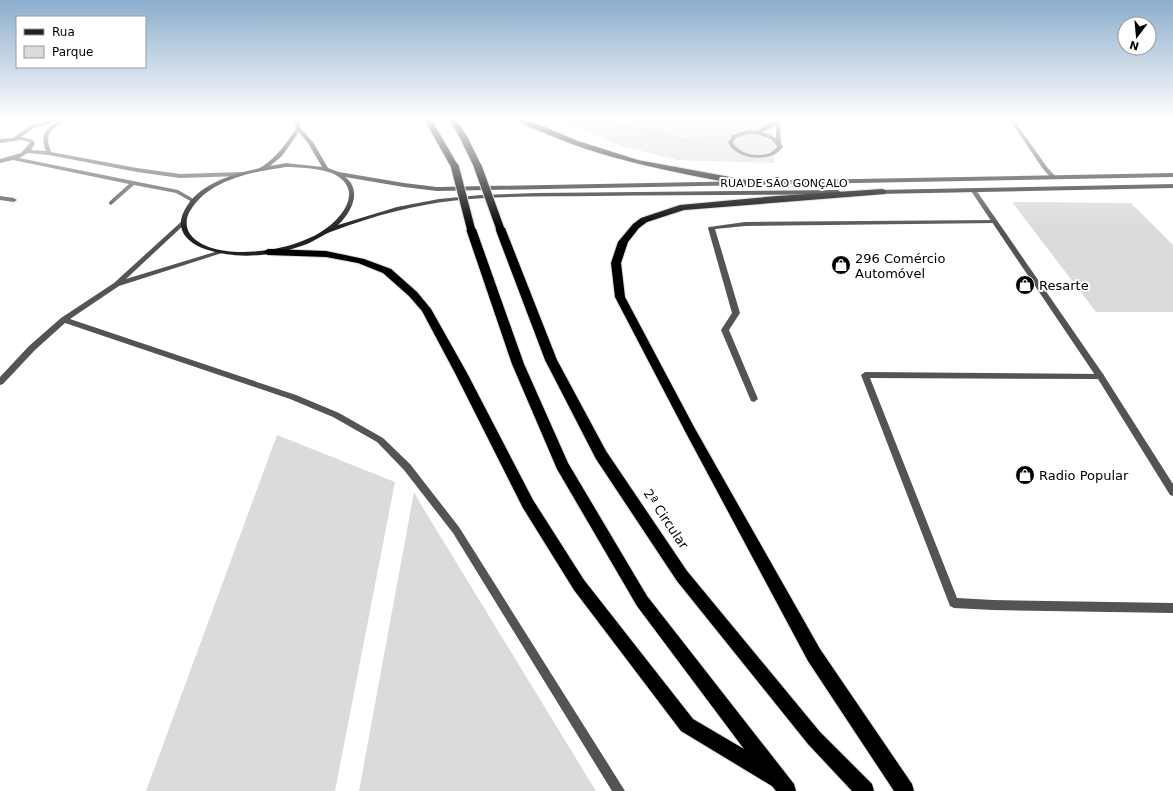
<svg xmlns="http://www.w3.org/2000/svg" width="1173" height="791" viewBox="0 0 1173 791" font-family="'DejaVu Sans',sans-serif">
  <rect width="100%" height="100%" fill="#fff"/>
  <!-- green -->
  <g fill="#dbdbdb">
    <polygon points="558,119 773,119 775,163 678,160 621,146"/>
    <polygon points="1012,202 1131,203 1173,245 1173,312 1096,312"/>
    <polygon points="277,435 395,482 335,791 146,791"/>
    <polygon points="414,492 420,503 596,791 359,791"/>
  </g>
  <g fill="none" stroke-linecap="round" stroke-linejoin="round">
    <defs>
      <g id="highway">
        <polygon points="424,119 431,119 459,167 458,169 452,169 451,167"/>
        <polygon points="449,119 455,119 467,136 482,167 481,169 475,169 474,167 459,136"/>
        <path d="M 516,119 L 525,119 L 578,141 L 638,160 L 752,181 L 756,184 L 752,187 C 681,173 616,163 549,135 C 539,130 524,127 516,119 Z"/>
        <polygon points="882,189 885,190 886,192 885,194 684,210 647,222 639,228 628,242 621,263 625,297 694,427 820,649 912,784 914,791 894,791 808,661 686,433 615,297 611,263 618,242 633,224 641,218 680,205 776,196"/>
        <polygon points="500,225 505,228 557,360 606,451 687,571 820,732 872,784 874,791 852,791 808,744 677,581 596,459 545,360 495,228"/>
        <polygon points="471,226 476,229 524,364 568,463 647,596 794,784 796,791 776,791 772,786 681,731 574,590 523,508 455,373 422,311 409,296 383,273 358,263 326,257 268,255 263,252 268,249 326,251 364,259 391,269 417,292 431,309 467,373 533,500 584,580 693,719 744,749 637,606 557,469 512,364 466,229"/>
      </g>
    </defs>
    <!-- highway casing -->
    <use href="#highway" stroke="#dbdbdb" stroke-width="2"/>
    <!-- path -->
    <g stroke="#767676" stroke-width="1.5" stroke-dasharray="0.5 1.5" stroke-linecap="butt">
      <polyline points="604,119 633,130 656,133 715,148"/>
      <polyline points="641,119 670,119"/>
    </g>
    <!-- lane -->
    <g fill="#545454" fill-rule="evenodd">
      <polygon points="1009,119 1013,119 1047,167 1056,177 1056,179 1052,179 1043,169"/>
      <polygon points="0,196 14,198 17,200 14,202 0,200"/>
      <polygon points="995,220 998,222 997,223 745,226 715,229 740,313 729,330 758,399 754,402 751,401 721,330 732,313 708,228 709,227 745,222"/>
      <polygon points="865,372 1103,374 1173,484 1173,496 1170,495 1098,379 870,378 957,598 993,600 1173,603 1173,613 993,610 954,608 950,606 861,375"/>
    </g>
    <!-- street -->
    <g fill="#545454" fill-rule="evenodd">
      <path d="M 54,119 L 66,119 C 53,131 43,131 51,152 L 137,168 L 180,174 L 241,172 L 244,174 L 241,176 L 180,178 L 137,172 L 49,155 L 28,153 L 19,158 L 178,190 L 197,201 L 192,202 L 176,193 L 134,185 L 111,205 L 109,204 L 109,202 L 129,184 L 13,160 L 0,163 L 0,159 L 21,153 L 29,144 L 29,142 L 22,140 L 0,143 L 0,139 L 13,138 L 30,126 ZM 58,121 C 45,129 40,135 46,151 L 31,150 L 35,144 L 33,140 L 21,137 L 34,128 Z"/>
      <path d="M 776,119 L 780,119 L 781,143 L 783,147 C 780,150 777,154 773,155 C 758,161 734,157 728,142 L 733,135 L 748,130 L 756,131 L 776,121 ZM 776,125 L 776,138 L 762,132 ZM 748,134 C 759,135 772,135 777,147 C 775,149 772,152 770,153 C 758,158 738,154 733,142 L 737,137 Z"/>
      <polygon points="974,189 976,190 1103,374 1104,376 1103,378 1097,378 971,191"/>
      <polygon points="184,220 186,221 186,223 126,279 218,251 222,251 222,253 119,286 70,319 296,395 339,413 383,438 410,464 459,527 625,791 612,791 453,533 404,470 377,442 333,417 290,399 65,323 35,350 3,384 0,385 0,377 29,346 61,318 114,283 182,221"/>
    </g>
    <!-- secondary -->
    <g fill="#212121" fill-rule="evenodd">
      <path d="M 294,119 L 298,119 L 301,129 L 313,142 L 328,168 L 339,172 L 404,183 L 437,187 L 1173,173 L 1173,177 L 437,191 L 404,187 L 345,177 C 363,190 351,213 338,225 L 397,207 L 439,199 L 481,195 L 536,193 L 838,190 L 841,192 L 838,194 C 757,195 675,195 594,196 C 529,197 461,194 397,211 C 376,216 354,223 333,231 C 324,234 316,240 307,244 C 276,256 239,260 208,250 C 198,247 186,241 182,230 C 179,221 182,214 187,206 C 199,187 222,178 243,172 C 249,170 257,170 263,166 C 277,157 287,142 296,129 ZM 299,132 L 308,143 L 322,167 L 286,163 L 270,166 L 282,156 ZM 286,167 C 304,168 345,167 349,192 C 350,203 343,213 335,221 C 323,233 307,240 291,245 C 264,253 209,259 190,234 C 185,227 186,217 190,211 C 209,179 252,172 286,167 Z"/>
      <polygon points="1173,184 1173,188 876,194 873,192 876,190"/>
    </g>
    <!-- highway -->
    <use href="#highway" fill="#000" fill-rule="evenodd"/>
    <defs>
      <g id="highway-bridge">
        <polyline points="455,167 471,229"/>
        <polyline points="478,167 500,228"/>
      </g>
    </defs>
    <!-- highway-bridge casing -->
    <use href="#highway-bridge" stroke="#dbdbdb" stroke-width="10" stroke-linecap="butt"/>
    <!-- highway-bridge -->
    <use href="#highway-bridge" stroke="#000" stroke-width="8"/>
  </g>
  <!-- sky -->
  <linearGradient id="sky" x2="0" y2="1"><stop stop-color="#8cadcc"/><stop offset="0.52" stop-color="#fff"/><stop offset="1" stop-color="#fff" stop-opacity="0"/></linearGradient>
  <rect width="1173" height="229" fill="url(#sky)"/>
  <!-- icons -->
  <defs>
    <symbol id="shop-disc" viewBox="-11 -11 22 22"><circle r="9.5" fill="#000" stroke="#fff"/><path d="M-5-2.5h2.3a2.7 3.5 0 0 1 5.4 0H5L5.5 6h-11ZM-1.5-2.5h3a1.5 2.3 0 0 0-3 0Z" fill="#fff"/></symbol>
  </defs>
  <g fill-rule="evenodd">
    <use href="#shop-disc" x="830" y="254" width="22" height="22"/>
    <use href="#shop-disc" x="1014" y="274" width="22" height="22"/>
    <use href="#shop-disc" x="1014" y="464" width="22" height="22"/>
  </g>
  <g text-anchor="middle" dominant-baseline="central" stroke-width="4" stroke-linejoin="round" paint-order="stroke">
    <!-- far-street labels -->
    <g font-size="11" fill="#000" stroke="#fff">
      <text x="784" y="183">RUA DE SÃO GONÇALO</text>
    </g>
    <!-- poi labels -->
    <g font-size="13" fill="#000" stroke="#fff" text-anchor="start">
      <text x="855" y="258">296 Comércio<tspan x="855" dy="15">Automóvel</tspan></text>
      <text x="1039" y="285">Resarte</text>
      <text x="1039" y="475">Radio Popular</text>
    </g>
    <!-- street labels -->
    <g font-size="13" fill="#000" stroke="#fff">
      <text transform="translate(666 519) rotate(56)">2ª Circular</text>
    </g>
  </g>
  <!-- legend -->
  <rect x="16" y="16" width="130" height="52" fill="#ffffff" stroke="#999999"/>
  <rect x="24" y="29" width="20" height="6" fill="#212121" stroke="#999999"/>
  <text x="52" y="36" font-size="12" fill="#000000">Rua</text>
  <rect x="24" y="46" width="20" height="12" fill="#dbdbdb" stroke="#999999"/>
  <text x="52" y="56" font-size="12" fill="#000000">Parque</text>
  <!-- north arrow -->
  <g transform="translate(1137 36) rotate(196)"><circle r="19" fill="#ffffff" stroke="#999999"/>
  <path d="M0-3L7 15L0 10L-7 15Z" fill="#000000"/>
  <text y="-6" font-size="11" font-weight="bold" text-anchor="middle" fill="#000000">N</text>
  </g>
</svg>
